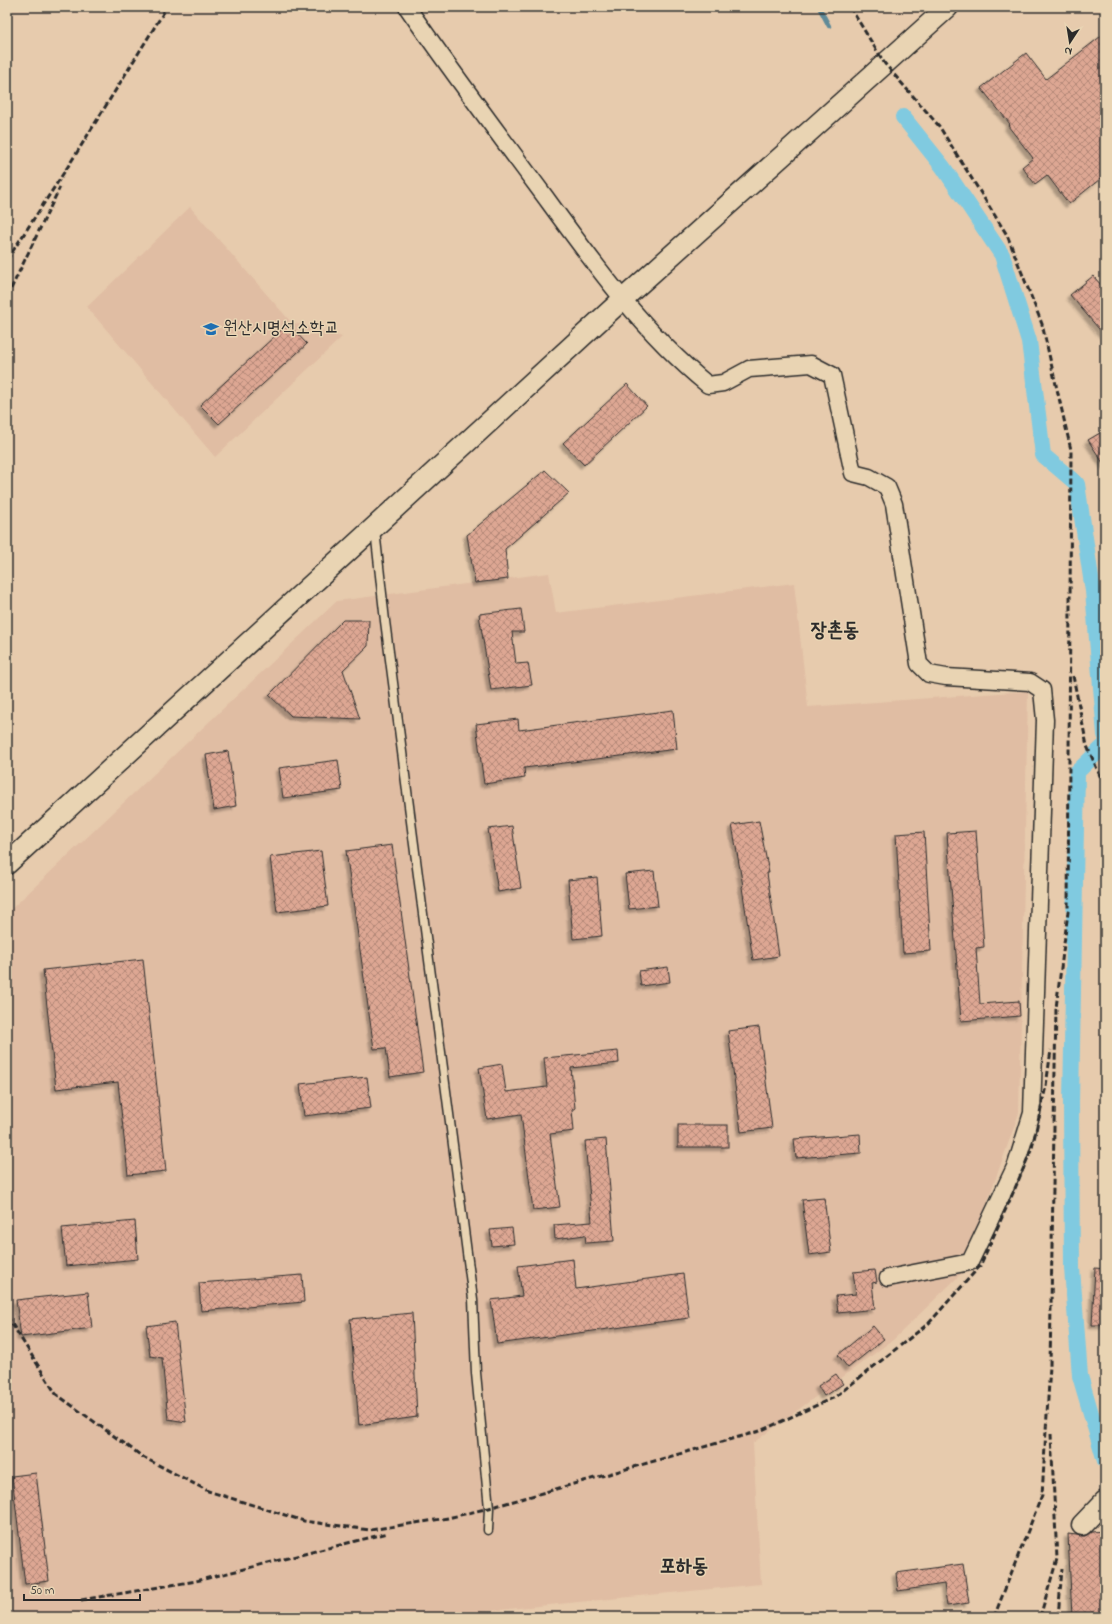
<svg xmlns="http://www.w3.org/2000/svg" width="1112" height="1624" viewBox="0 0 1112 1624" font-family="'Indie Flower','Poor Story',sans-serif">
  <defs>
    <pattern id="building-cross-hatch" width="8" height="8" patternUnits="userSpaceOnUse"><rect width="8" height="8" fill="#dda793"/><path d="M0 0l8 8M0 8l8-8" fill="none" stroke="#b38878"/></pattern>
    <filter id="shadow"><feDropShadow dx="-3.5" dy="3.5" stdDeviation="1" flood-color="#0004"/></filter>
  </defs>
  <rect width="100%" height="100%" fill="#e7cbad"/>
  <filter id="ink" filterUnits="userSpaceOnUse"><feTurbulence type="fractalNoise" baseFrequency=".025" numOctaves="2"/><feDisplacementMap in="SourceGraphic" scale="8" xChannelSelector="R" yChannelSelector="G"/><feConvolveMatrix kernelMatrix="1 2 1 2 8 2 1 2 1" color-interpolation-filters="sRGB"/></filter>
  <g filter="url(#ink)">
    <!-- built -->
    <g fill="#e0bda3">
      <polygon points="190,207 291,322 342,337 215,457 87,307"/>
      <polygon points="549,573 556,613 794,583 808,707 1028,691 1019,1113 962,1273 893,1340 753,1443 761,1584 428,1617 7,1617 7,913 337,601"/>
    </g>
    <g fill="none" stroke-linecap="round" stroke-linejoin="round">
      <!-- stream -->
      <polyline stroke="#5e8a98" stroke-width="4.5" points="819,7 829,26"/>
      <!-- canal -->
      <g stroke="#80cae0" stroke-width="16">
        <polyline points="903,117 943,167 1002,255 1029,341 1043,455 1077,484 1093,591 1105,735"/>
        <polyline points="1105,745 1077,772 1071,1102 1072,1268 1080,1376 1105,1461"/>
      </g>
    </g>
    <!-- building -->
    <g fill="url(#building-cross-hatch)" stroke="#2b2b2b" filter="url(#shadow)">
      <polygon points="1105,33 1105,175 1069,204 1047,175 1035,184 1022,167 1033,158 1008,126 1010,124 981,88 1026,53 1046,79"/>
      <polygon points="1093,276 1105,289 1105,336 1070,295"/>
      <polygon points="288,324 307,344 219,424 200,405"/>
      <polygon points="627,384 647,406 584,465 563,443"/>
      <polygon points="1105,430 1105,466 1088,440"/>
      <polygon points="545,470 569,493 505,549 508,579 475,583 467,535"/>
      <polygon points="521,609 524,632 512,632 516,664 528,663 532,685 491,690 479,614"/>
      <polygon points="343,620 369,620 368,646 343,670 360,719 291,716 269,695"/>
      <polygon points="673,710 677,749 524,768 525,778 484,784 476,724 518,719 519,730"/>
      <polygon points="228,751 236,806 214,810 206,755"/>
      <polygon points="338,760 342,790 283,798 279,768"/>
      <polygon points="759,821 769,873 767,873 779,956 753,960 742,887 743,886 732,825"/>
      <polygon points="512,826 521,888 498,892 488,829"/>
      <polygon points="976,831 984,947 976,948 980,1004 1019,1001 1020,1016 961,1021 947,833"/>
      <polygon points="924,832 931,951 903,953 896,834"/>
      <polygon points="392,845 423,1072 390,1077 386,1048 374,1049 346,851"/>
      <polygon points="321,851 328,906 277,912 270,857"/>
      <polygon points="654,871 658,906 629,909 625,874"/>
      <polygon points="597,877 602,936 573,939 568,880"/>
      <polygon points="143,959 166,1171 128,1175 118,1082 56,1089 43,970"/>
      <polygon points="668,967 670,982 641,986 639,971"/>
      <polygon points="759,1027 772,1128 741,1132 728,1031"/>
      <polygon points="618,1051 619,1063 571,1068 575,1108 572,1110 574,1131 550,1134 560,1207 533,1210 521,1114 487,1119 479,1068 502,1064 506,1092 547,1087 544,1058"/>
      <polygon points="367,1077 371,1108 304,1116 300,1084"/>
      <rect x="678" y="1125" width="50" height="22"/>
      <polygon points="860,1134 861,1153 796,1158 794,1139"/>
      <polygon points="606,1139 614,1241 586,1243 585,1235 555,1239 554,1225 592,1222 585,1141"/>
      <polygon points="824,1198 831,1252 809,1255 802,1200"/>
      <polygon points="135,1221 138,1259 66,1266 62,1228"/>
      <polygon points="512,1228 514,1244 492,1246 490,1230"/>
      <polygon points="573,1259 576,1289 683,1274 689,1318 497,1344 491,1300 522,1296 518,1266"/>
      <polygon points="1095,1268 1105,1269 1105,1325 1092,1325"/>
      <polygon points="875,1270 877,1282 872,1283 875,1309 838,1313 836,1296 856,1294 853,1272"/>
      <polygon points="302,1275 304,1302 201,1311 199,1283"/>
      <polygon points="88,1292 92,1328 21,1337 16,1300"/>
      <polygon points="412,1313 417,1417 359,1425 350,1319"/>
      <polygon points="175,1322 186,1422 168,1419 162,1358 150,1356 146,1326"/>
      <polygon points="873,1326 884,1339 848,1368 838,1355"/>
      <polygon points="836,1374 843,1384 824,1396 818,1386"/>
      <polygon points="36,1473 49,1581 25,1584 12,1476"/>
      <polygon points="1105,1531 1105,1617 1072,1617 1068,1534 1085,1536 1091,1532"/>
      <polygon points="963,1564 969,1603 947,1606 944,1584 898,1591 896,1573"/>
    </g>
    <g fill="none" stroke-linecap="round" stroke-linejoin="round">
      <defs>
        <polyline id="service" points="375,530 385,621 473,1299 476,1373 489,1508 488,1530"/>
        <path id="minor" d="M 407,7 C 452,72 499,135 546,198 C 594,264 644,333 708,385 L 723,383 L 749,369 L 811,364 L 832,375 L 853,473 L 869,477 L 887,487 L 894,504 L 919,664 L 929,674 L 946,677 L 1030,682 L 1042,690 L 1045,720 L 1032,1113 L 1016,1165 L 970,1262 L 888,1278"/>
        <g id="tertiary">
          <polyline points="7,864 623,299 948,7"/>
          <polyline points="1082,1525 1105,1501"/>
        </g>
      </defs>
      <!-- service casing -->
      <use href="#service" stroke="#2b2b2b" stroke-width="11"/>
      <!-- minor casing -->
      <use href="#minor" stroke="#2b2b2b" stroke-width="19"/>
      <!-- tertiary casing -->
      <use href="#tertiary" stroke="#2b2b2b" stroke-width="23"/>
      <!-- service -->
      <use href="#service" stroke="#e9d4b3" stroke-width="8"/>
      <!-- minor -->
      <use href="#minor" stroke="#e9d4b3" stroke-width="16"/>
      <!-- tertiary -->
      <use href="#tertiary" stroke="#e9d4b3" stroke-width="20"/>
      <!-- rail -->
      <g stroke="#2b2b2b" stroke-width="3" stroke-dasharray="6 3" stroke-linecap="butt">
        <polyline points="850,7 885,64 939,126 1007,235 1042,324 1071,450 1068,912 1056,1008 1050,1366 1042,1495 994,1617"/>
        <polyline points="7,260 76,154 167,7"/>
        <polyline points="7,297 60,187"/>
        <polyline points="1073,676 1087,746 1105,787"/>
        <polyline points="7,1316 56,1394 143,1457 208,1491 304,1521 370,1530 448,1518 489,1508 760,1431 835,1397 929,1323 980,1266 1013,1193 1032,1148 1046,1086 1051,1050"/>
        <polyline points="81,1600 196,1581 388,1533"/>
        <polyline points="1040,1617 1057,1559 1051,1434"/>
        <polyline points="1058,1617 1062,1569"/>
      </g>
    </g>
  </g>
  <!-- icons -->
  <defs>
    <symbol id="school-bare" viewBox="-9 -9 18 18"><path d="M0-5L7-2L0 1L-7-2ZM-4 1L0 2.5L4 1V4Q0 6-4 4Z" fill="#1f6fb2" stroke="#e9d4b3" stroke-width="2.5" paint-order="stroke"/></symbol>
  </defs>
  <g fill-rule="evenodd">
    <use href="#school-bare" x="200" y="318" width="22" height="22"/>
  </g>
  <g text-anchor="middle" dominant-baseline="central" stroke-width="3" stroke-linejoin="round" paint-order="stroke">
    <!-- poi labels -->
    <g font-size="18" fill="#2b2b2b" stroke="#e9d4b3" text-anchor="start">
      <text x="223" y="329">원산시명석소학교</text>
    </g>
    <!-- quarter labels -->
    <g font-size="20" font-weight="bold" fill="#2b2b2b" stroke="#e9d4b3">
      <text x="835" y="631">장촌동</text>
      <text x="684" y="1567">포하동</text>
    </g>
  </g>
  <!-- margin -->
  <rect width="1112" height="1624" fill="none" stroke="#e9d4b3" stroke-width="24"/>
  <rect x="12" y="12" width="1088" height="1600" fill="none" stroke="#2b2b2b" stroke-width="1.5" filter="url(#ink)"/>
  <!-- north arrow -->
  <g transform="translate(1070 42) rotate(192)" stroke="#e9d4b3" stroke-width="3" paint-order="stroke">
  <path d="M0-3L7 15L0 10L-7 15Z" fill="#2b2b2b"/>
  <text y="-6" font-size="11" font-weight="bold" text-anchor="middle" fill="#2b2b2b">N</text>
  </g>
  <!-- scale -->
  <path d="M24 1594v6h116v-6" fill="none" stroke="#2b2b2b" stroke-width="2"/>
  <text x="30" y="1594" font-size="12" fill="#2b2b2b" stroke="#e9d4b3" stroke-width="3" paint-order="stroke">50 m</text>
</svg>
